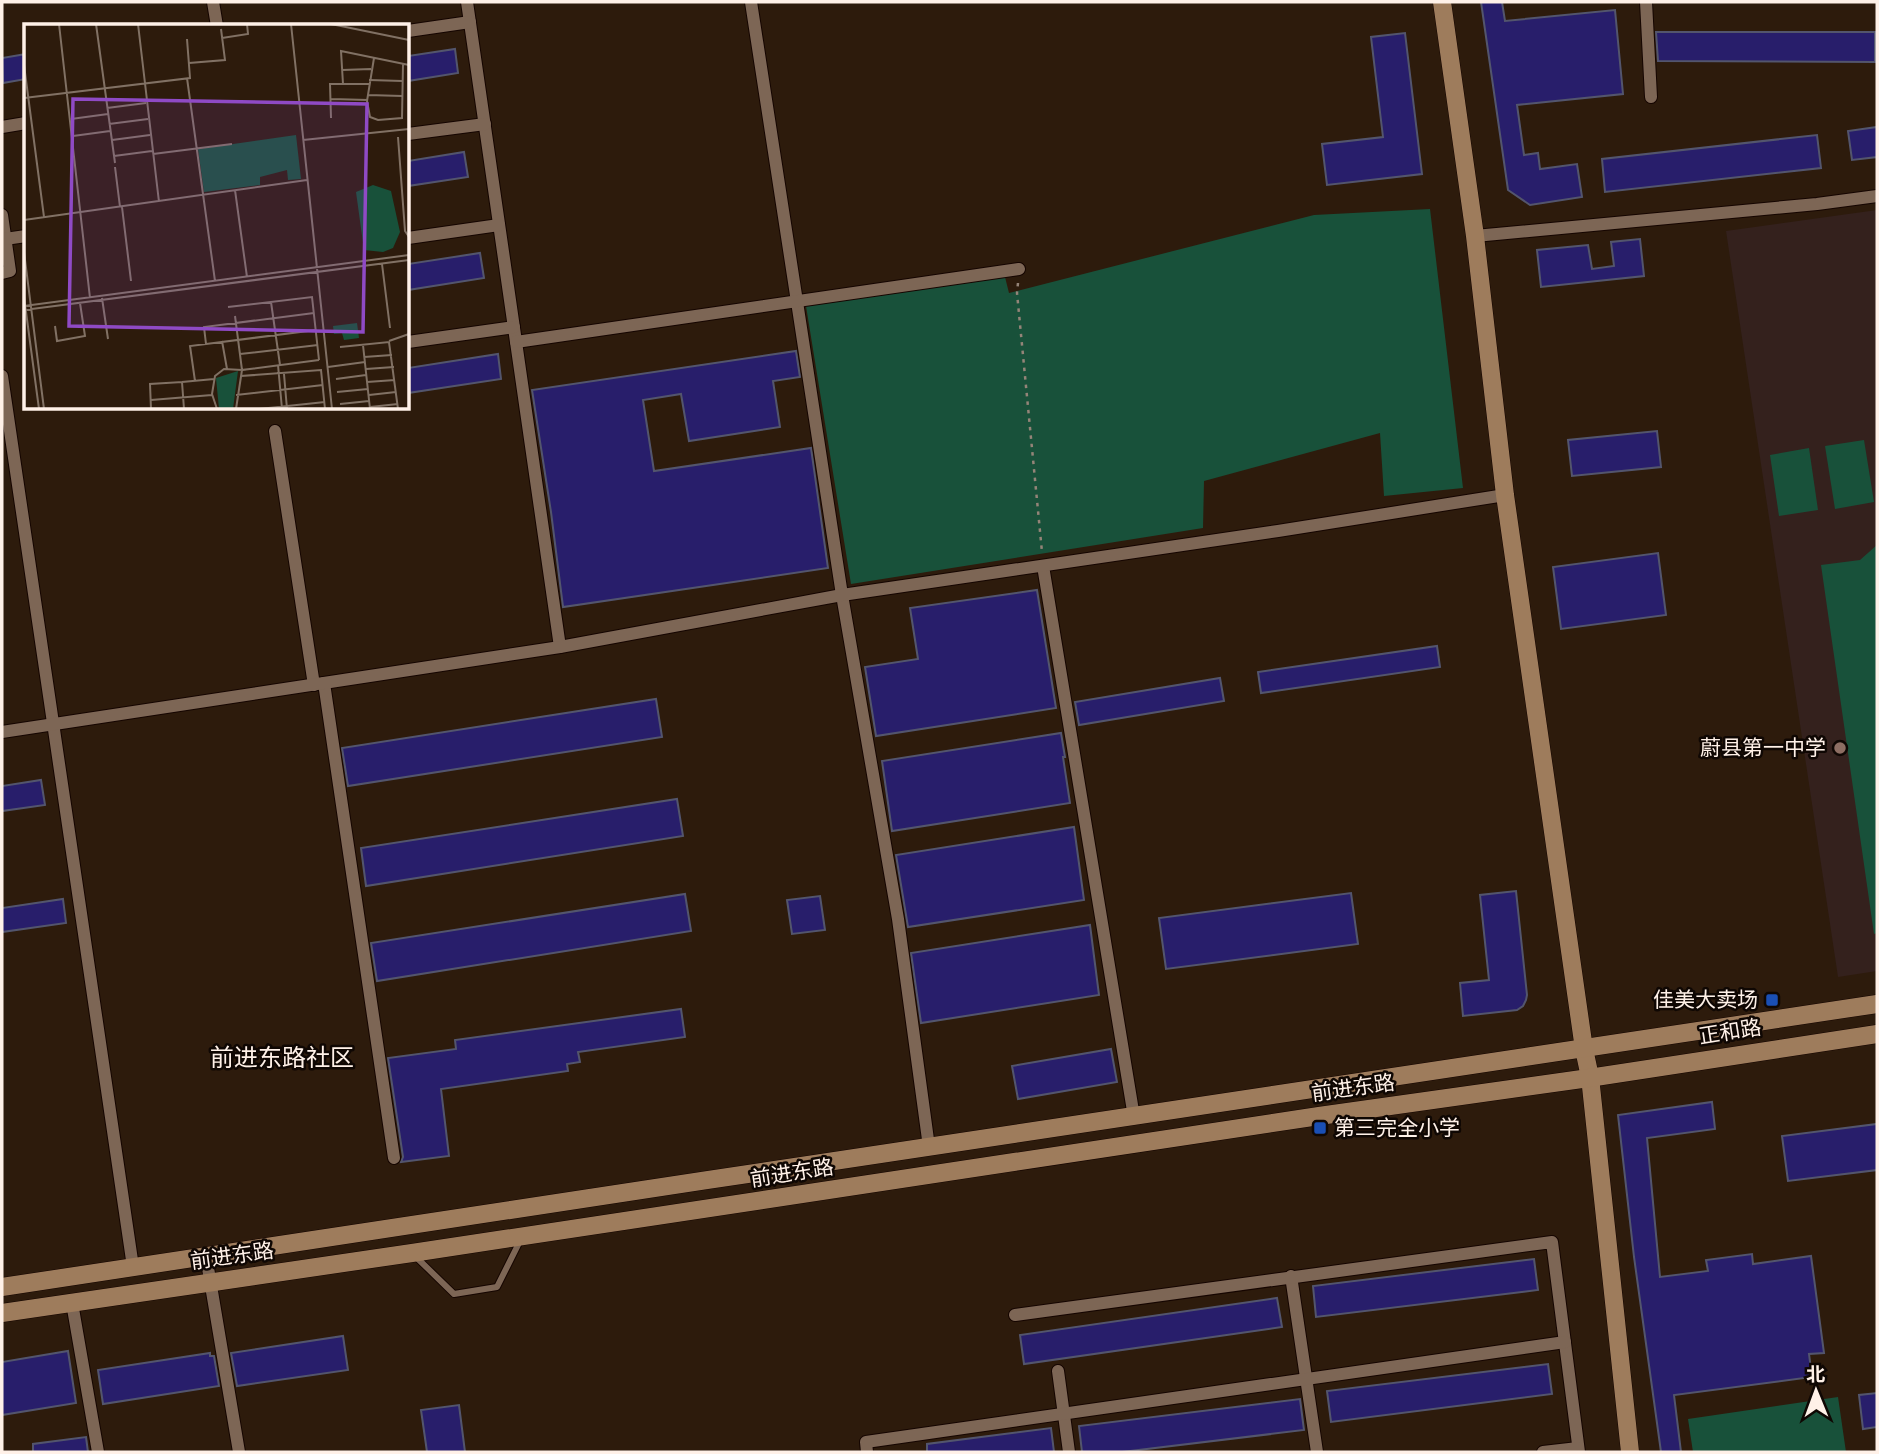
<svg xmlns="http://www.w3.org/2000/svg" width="1879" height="1454" viewBox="0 0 1879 1454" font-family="'Libre Baskerville','Noto Sans SC',serif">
  <rect width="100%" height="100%" fill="#2d1b0c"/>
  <!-- education -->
  <polygon fill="#34211d" points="1877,210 1877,971 1838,977 1726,231"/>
  <!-- green -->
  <g fill="#18513a">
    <polygon points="1430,209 1463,488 1384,496 1380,433 1204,481 1203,528 851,584 806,306 1005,277 1009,293 1314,215"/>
    <polygon points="1864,440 1874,502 1835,509 1825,446"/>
    <polygon points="1809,448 1818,510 1779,516 1770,455"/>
    <polygon points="1877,545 1877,933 1874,934 1821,565 1860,560"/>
    <polygon points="1838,1397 1846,1452 1693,1452 1688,1419"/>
  </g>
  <!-- building -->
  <g fill="#281e6b" stroke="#53556d" stroke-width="2">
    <polygon points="1481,2 1502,2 1505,21 1615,10 1623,94 1517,105 1524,155 1538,153 1540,169 1577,164 1582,197 1530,205 1508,190"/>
    <polygon points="1656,32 1875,32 1875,62 1658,61"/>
    <polygon points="1405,33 1422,174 1327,185 1322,144 1383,137 1371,37"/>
    <polygon points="455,49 458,73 408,81 408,56"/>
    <polygon points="26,54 26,79 3,83 2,58"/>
    <polygon points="1877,127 1877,157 1852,160 1848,131"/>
    <polygon points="1817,135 1821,168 1605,192 1602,159"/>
    <polygon points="464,152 468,177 408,186 408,161"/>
    <polygon points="1640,239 1644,276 1541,287 1537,250 1588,245 1592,269 1614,266 1611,242"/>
    <polygon points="480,253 484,278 408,290 408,264"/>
    <polygon points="796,351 800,377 773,381 780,427 689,441 681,394 643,400 654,471 811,448 828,568 563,607 551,512 532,390"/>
    <polygon points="498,354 501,379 408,393 408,368"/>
    <polygon points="1657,431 1661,467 1572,476 1568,440"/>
    <polygon points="1658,553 1666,615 1561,629 1553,567"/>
    <polygon points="1037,590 1056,708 876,736 865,667 918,659 910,608"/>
    <polygon points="1437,646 1440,667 1261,693 1258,672"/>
    <polygon points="1220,678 1224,701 1079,725 1075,702"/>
    <polygon points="656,699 662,737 348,786 342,748"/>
    <polygon points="1061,733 1065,757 1063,757 1070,803 892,831 882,761"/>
    <polygon points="41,780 45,805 2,811 2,786"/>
    <polygon points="677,799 683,836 366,886 361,848"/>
    <polygon points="1074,827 1084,900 908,927 896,855"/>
    <polygon points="1516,891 1527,995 1526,1000 1523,1006 1517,1010 1463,1016 1460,983 1489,980 1480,895"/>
    <polygon points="1351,893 1358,944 1166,969 1159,918"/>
    <polygon points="685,894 691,931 377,981 371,943"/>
    <polygon points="820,896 825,930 792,934 787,900"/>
    <polygon points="63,899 66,923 2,932 2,908"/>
    <polygon points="1090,925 1099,995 921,1023 911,953"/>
    <polygon points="681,1009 685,1037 578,1052 580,1062 567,1064 568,1071 441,1089 449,1156 401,1162 403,1157 388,1058 456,1049 455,1040"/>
    <polygon points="1111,1049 1117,1082 1018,1099 1012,1066"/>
    <polygon points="1712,1102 1715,1129 1647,1138 1660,1277 1708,1271 1706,1260 1752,1254 1753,1264 1811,1256 1824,1353 1809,1354 1812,1377 1674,1395 1681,1452 1661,1452 1634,1257 1618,1115"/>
    <polygon points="1877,1124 1877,1170 1788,1181 1782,1136"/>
    <polygon points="1534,1259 1538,1290 1316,1317 1313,1286"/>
    <polygon points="1277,1298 1282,1327 1024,1364 1020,1335"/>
    <polygon points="343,1336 348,1370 237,1386 231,1353"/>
    <polygon points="68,1351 76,1403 2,1415 2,1362"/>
    <polygon points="210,1353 210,1356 214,1356 219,1386 103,1404 98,1370"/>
    <polygon points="1548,1364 1552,1394 1331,1422 1327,1391"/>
    <polygon points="1877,1393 1877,1427 1863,1429 1859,1395"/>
    <polygon points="1300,1399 1304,1430 1122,1452 1082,1452 1079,1426"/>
    <polygon points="459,1405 465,1452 427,1452 421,1410"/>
    <polygon points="1051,1428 1054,1452 927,1452 927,1444"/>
    <polygon points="86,1437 88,1452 33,1452 33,1444"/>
  </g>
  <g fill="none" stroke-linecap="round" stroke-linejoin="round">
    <defs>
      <polyline id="lane" points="416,1257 454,1294 497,1287 521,1239"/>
      <g id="street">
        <polyline points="213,2 217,26"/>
        <polyline points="467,2 560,647"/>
        <polyline points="751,2 842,595 898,919 929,1147"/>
        <polyline points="1646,2 1651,97"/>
        <polyline points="408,31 470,22"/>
        <polyline points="2,127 26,123"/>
        <polyline points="408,134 485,124"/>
        <polyline points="2,215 10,271 2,273"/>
        <polyline points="1475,236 1817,204 1877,196"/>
        <polyline points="408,238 499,225"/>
        <polyline points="5,239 26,236"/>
        <polyline points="408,342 514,327"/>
        <polyline points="516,342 1019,269"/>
        <polyline points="2,376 133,1267"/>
        <polyline points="275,431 314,685"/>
        <polyline points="1043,566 1134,1117"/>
        <polyline points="324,683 394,1158"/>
        <polyline points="2,732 560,647 842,595 1278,531 1505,495"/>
        <polyline points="206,1256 239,1452"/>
        <polyline points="1291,1276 1317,1452"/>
        <polyline points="72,1303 98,1452"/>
        <polyline points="1015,1315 1552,1242 1579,1452"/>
        <polyline points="1058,1371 1069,1452"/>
        <polyline points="867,1452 866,1442 1565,1342"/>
        <polyline points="1543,1452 1578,1448"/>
      </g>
      <g id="secondary">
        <polyline points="1442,2 1475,236 1505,495 1584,1049 1590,1077 1630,1452"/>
        <path d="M 2,1287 C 627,1193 1252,1096 1877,1004"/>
        <polyline points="2,1313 412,1253 1319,1116 1589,1078 1877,1034"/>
      </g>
    </defs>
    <!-- lane casing -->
    <use href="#lane" stroke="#150500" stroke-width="8"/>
    <!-- street casing -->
    <use href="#street" stroke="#150500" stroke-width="14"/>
    <!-- secondary casing -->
    <use href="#secondary" stroke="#150500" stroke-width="19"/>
    <!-- path -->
    <polyline stroke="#948478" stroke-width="2.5" stroke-dasharray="3.5 5" stroke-linecap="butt" points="1018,283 1017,293 1042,552"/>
    <!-- lane -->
    <use href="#lane" stroke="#7d6655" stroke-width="6"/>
    <!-- street -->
    <use href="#street" stroke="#7d6655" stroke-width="12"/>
    <!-- secondary -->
    <use href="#secondary" stroke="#9e7c5c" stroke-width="18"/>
  </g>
  <!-- markers -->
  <circle fill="#8d6e63" stroke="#0f0703" stroke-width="2.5" cx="1840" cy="748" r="7"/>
  <g fill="#1a4fb4" stroke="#0f0703" stroke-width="2.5">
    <rect x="1765" y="993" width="14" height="14" rx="3.5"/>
    <rect x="1313" y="1121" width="14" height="14" rx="3.5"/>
  </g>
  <g text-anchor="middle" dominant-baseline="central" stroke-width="5" stroke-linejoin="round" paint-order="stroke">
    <!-- poi labels -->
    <g font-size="21" fill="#fff1e8" stroke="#0f0703" text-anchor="end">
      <text x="1826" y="748">蔚县第一中学</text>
      <text x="1758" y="1000">佳美大卖场</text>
      <text x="1334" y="1128" text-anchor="start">第三完全小学</text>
    </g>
    <!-- street labels -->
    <g font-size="21" fill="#fff1e8" stroke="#0f0703">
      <text transform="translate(1730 1032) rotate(-9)">正和路</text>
      <text transform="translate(1353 1088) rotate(-8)">前进东路</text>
      <text transform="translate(792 1173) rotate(-9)">前进东路</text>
      <text transform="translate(232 1256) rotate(-8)">前进东路</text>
    </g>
    <!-- quarter labels -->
    <g font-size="24" fill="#fff1e8" stroke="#0f0703">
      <text x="282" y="1057">前进东路社区</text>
    </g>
  </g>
  <!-- overview -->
  <g transform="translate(24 24)">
    <rect width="385" height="385" fill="#2d1b0c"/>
    <path d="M 272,111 L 277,155 L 264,156 L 263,146 L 236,153 L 236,161 L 180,168 L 174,125 ZM 349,161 L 367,167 L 376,208 L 369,224 L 359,228 L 340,226 L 332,168 ZM 333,299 L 335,314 L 320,316 L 318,309 L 310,310 L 309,302 ZM 214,347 L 209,385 L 195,385 L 192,354 Z" fill="#18513a"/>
    <path fill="none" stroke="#817164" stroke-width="2" d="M 35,0 L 66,274M 72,0 L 91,139M 114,0 L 135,178M 267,0 L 308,385M 307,0 L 385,16M 198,14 L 224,10 L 223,0M 350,34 L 343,77 L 346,93 L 354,96 L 378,94 L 379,40M 165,39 L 201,36 L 197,5M 0,41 L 20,193M 318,46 L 347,45M 163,54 L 191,257M 345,56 L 378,57M 319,60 L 317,27 L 385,41M 344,71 L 378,72M 0,74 L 166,54 L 163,15M 307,75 L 344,76M 83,84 L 122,79M 307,94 L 306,60 L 345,60M 47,95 L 84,90M 85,100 L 124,95M 49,112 L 86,107M 374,113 L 381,207 L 385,213M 88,116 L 126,111M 279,116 L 385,105M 129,130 L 208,120M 90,132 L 128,127M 91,143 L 96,183M 211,166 L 223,253M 98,183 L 107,257M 0,196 L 283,156M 0,228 L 20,385M 358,240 L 366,304M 0,273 L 15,385M 78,274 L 84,315M 247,278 L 256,341M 0,282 L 385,231M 204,283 L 288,273 L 295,336M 0,286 L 385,236M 31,302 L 33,317 L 61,312 L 56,279M 198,317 L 203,345M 365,317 L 385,310M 182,320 L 180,303 L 290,289M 339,321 L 346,385M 316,323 L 365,318 L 374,385M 216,330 L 294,321M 340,333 L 368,331M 254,341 L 258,385M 304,343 L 341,338M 342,345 L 370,343M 260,350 L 263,385M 217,352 L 297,346 L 301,385M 312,355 L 342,351M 171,357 L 166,322 L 292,306M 158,358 L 190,355M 343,358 L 371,356M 313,368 L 344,365M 212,371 L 299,361M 345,371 L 372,368M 127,376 L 188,371M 316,380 L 345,377M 346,383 L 374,380M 127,385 L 126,360 L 158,358 L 160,385M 193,385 L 188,370 L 191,352 L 200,345 L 218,346 L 211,292M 212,385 L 218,346 L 295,336M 235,385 L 301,378"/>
    <path fill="#8f4ac5" fill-opacity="0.15" stroke="#8f4ac5" stroke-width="3.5" d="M 49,75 L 343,80 L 339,308 L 45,302 Z"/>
    <rect width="385" height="385" fill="none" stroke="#fff1e8" stroke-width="3.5"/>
  </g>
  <!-- border -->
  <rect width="1879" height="1454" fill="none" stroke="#fff1e8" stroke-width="7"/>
  <!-- north arrow -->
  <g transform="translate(1816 1391) rotate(359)" stroke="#0f0703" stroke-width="5" paint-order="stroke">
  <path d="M0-5L12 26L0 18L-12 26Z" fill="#fff1e8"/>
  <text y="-10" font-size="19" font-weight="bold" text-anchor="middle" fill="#fff1e8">北</text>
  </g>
</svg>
